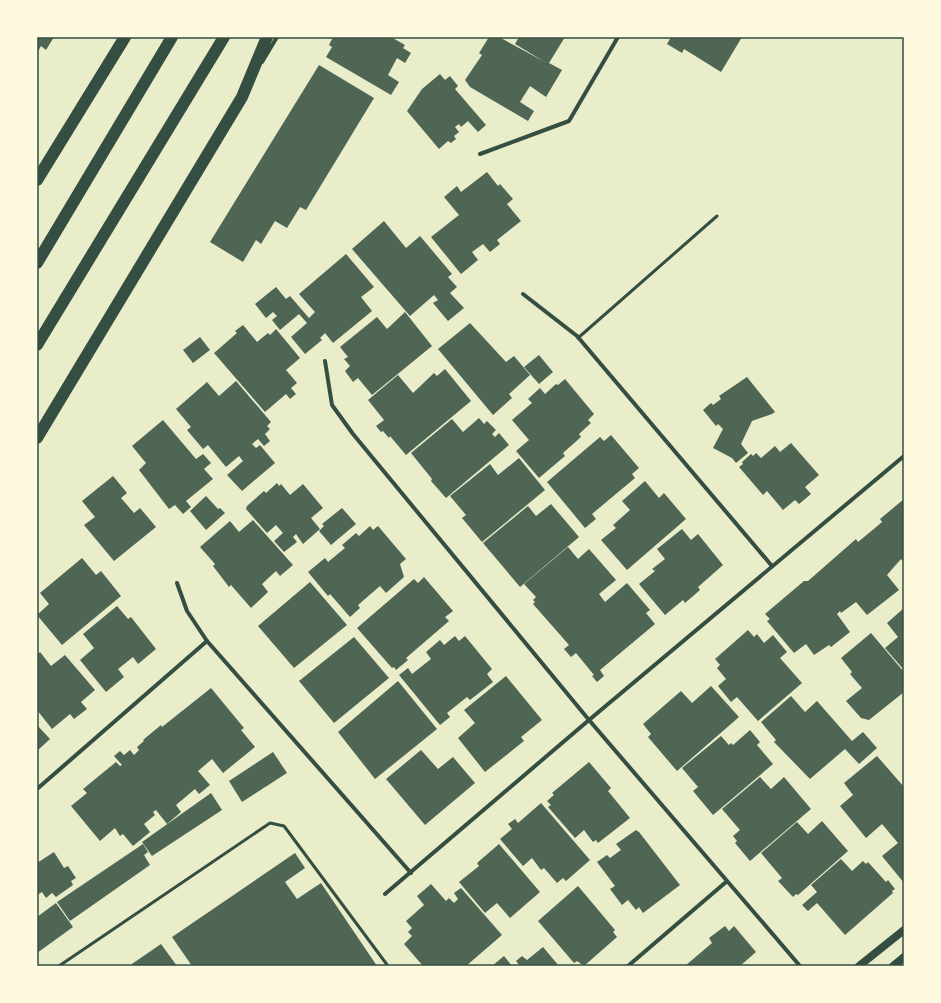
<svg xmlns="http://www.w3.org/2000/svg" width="941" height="1003" viewBox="0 0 941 1003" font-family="Overpass,sans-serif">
  <rect width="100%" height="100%" fill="#e9edc9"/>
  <!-- building -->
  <g fill="#4f6655">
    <polygon points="37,37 54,37 46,50 41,46 37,53"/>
    <polygon points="333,37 391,37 405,45 403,48 411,53 405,63 397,58 388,75 399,82 391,95 326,57 332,47 329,45"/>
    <polygon points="489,37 499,37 545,62 515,44 519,37 565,37 549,63 562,70 546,97 530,86 520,102 534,111 528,121 470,87 465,80 482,55 479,53"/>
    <polygon points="671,37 742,37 721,72 684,49 682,53 667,44"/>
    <polygon points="319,65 374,98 306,210 300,207 287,228 275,221 261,244 256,240 243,262 210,242"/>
    <polygon points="440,74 445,80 450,76 458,86 455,89 486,125 478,132 468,121 461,127 459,124 455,127 459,132 454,136 456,139 451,143 448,141 439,149 407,111 422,89"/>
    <polygon points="487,172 498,186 500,184 513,199 507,204 521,221 497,240 500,244 490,252 483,244 472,252 478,260 461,274 431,237 459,215 444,197 457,186 461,192"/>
    <polygon points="384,221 406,248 420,236 452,274 448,277 457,287 450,293 464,308 448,321 433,303 438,300 434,295 410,316 352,249"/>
    <polygon points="346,254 374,287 361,297 372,311 333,343 325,333 320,338 322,340 305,354 291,337 307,323 299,314 280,330 272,320 277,316 273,312 266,318 255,304 276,287 286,299 290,296 309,318 315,312 299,294"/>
    <polygon points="405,312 432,346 372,395 358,378 353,382 345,371 350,366 344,359 348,357 340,347 377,317 387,329"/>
    <polygon points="470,323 506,362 514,356 530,375 509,394 512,398 493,415 438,349"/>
    <polygon points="243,325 257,342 268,333 270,335 276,329 300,358 286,370 297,383 291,388 296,394 290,399 286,394 265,412 214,353 237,333 235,331"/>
    <polygon points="200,337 210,350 193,363 183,350"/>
    <polygon points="539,355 553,372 539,384 524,367"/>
    <polygon points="445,369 471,401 406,455 390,436 389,438 383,431 381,432 376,426 384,420 368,400 398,375 413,393 434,373 437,376"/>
    <polygon points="747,377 775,412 772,414 752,421 741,444 748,453 736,463 732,458 713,448 723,429 718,424 716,426 703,410 711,403 713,405 721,399 719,396"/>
    <polygon points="565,379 594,414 588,420 591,423 579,434 581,437 563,453 565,456 539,478 516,451 529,440 512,420 532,403 528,399 540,388 545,394 556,384 558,385"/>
    <polygon points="236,381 271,422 267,426 270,429 265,434 270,441 264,446 258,439 252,444 256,448 260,445 275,463 242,491 227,475 243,461 239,456 226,467 208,445 203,449 187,430 191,427 176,409 207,382 219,396"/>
    <polygon points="479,418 484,424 487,421 496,430 492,434 495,437 499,433 509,445 446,498 431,481 432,479 411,453 452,419 463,432"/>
    <polygon points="163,420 196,459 203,454 211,463 204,469 213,479 186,501 191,507 183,514 175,505 169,509 139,470 146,463 132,446"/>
    <polygon points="611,435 639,468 632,474 635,478 592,514 596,519 585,528 547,482 600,437 604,441"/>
    <polygon points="791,443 819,475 805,487 811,494 799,504 795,500 783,510 767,491 763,495 739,467 743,464 742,462 751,454 753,456 756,453 761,458 775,446 780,452"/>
    <polygon points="519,458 545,490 482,542 462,518 466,515 450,496 490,464 498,475"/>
    <polygon points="113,476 127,493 121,498 134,513 140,508 156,527 114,561 84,525 95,517 82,501"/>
    <polygon points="645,481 659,498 664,493 686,519 627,570 601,540 616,528 613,525 630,510 622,501"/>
    <polygon points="277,483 279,486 281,484 290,495 303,484 323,508 311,518 320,529 303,544 296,534 293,537 297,542 284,552 274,541 283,533 276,525 267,533 246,509 247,506 264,491 266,493"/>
    <polygon points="206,496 218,509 220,508 225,513 206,530 190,511"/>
    <polygon points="904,499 904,563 901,559 887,575 899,590 867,615 856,602 841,613 840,611 837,614 850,632 831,647 829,645 814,655 806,644 794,653 767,621 770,619 765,614 804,581 808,581 856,539 858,542 875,528 882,522 880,519"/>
    <polygon points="551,504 579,537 520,587 483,543 528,506 536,516"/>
    <polygon points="342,508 356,524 331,545 319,531 324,526 322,524"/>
    <polygon points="253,520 293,565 280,576 276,571 262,584 268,592 251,608 231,585 229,587 213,566 215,564 200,547 230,521 239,532"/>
    <polygon points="370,526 373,530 378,526 406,559 400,564 404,577 386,593 380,586 358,605 360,608 350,617 330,594 328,596 308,572 325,558 328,562 345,548 342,545 356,533 359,536"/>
    <polygon points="682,529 691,540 698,534 723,565 698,587 700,590 685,603 683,600 665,615 639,584 655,571 652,569 665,559 657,549"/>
    <polygon points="568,547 578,559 589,549 616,580 599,594 605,602 627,583 650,610 646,613 655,624 600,670 604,676 597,682 592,676 594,675 576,653 571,657 564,649 569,645 533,604 535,602 533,600 536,597 524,584"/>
    <polygon points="82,558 96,575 101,571 121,596 62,645 37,615 49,604 40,593"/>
    <polygon points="424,577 453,611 445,617 449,621 406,658 408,660 396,670 394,667 392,668 357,628 414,579 418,583"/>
    <polygon points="310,582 347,625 294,668 258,626"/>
    <polygon points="117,606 128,619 131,617 156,649 138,664 133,657 118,669 124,677 106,692 80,660 94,648 83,634"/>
    <polygon points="904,608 904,670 885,648 898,637 887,623"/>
    <polygon points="748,630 754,637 757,634 764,643 773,635 787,652 780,658 802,683 758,721 737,697 731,702 718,686 726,679 717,668 720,665 715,659"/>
    <polygon points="871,633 904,672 904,692 869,720 861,718 846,701 862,688 850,674 852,672 841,658"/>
    <polygon points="455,636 459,641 465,636 492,669 487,674 493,682 470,700 467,697 447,713 450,717 440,725 399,675 408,668 412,674 431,659 426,652 440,640 444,645"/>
    <polygon points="354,637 389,678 334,723 299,681"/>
    <polygon points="40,652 51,666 65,655 95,690 81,702 87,709 74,719 70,714 52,729 37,710 37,655"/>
    <polygon points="506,676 542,720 521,737 524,741 485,772 458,738 475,723 464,710"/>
    <polygon points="398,681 437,729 375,779 338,732"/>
    <polygon points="711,686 739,717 677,771 648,737 651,734 643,724 681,691 692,703"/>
    <polygon points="211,688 244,728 241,730 255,747 223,773 212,759 198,771 210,785 199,794 195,789 176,805 181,812 167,824 156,810 153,812 155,815 144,824 150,832 133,846 123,834 120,836 115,828 100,841 71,806 87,793 83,789 116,762 120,766 122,765 114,756 120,751 124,755 130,750 134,755 139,750 137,747 144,741 143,740 161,725 162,727"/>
    <polygon points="791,696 805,712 817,701 852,741 863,732 877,748 859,764 845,749 810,779 774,742 776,740 761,722"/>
    <polygon points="37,725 50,739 37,751"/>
    <polygon points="750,730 760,742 757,745 773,764 713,815 693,791 698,787 682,768 721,736 729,745 731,743 733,745"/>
    <polygon points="421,750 438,769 453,757 475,783 425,825 386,779"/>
    <polygon points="273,752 287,773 242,802 229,781"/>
    <polygon points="877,756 904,787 904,883 882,856 898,843 882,824 866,838 840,806 853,795 844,783"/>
    <polygon points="589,762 611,788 608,791 630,818 598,843 596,840 593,842 584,830 575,838 548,807 551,805 547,801 554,795 552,793"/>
    <polygon points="760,777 771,789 784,777 811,809 750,861 735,843 737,841 733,836 740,830 722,809"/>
    <polygon points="211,793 222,810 152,856 142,842"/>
    <polygon points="541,803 590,860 566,881 563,878 557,883 544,868 541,870 532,858 523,866 500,839 512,829 508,824 515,819 518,823"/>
    <polygon points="822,821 848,851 798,895 796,894 793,897 778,881 782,878 761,853 797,822 808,834"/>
    <polygon points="636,830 639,832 680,885 643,913 639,907 636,910 628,900 622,905 610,889 615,886 597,862 607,855 610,858 621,850 616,844"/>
    <polygon points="143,844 148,852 144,855 150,865 70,921 57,902"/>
    <polygon points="499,844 540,892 510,918 497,903 485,913 459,882 479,866 477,863"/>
    <polygon points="54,852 64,868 68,866 76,878 71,881 73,885 56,897 52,893 46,898 42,892 37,895 37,863"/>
    <polygon points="295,853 305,868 285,882 297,899 321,883 377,966 192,966 172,937"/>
    <polygon points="841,859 852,871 863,861 866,864 868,862 886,882 888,880 895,889 892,891 893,893 845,935 817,903 808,911 802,905 817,892 811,885"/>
    <polygon points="431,884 446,901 449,898 454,903 458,899 454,893 461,888 502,935 466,966 423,966 404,944 412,936 408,932 412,928 406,921 424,905 417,896"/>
    <polygon points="578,886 615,930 613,932 617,937 584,966 577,961 574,963 538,921"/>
    <polygon points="56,903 73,927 37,953 37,917"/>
    <polygon points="725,926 729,931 734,926 756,952 740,966 685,966 712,943 709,938"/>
    <polygon points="161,944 177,966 129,966"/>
    <polygon points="543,947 559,966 520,966 516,961 522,956 527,960"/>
    <polygon points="504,956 512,966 492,966"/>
  </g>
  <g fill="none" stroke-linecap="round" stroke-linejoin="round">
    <!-- service -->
    <g stroke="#344e41" stroke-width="3">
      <polyline points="578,338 717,216"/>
      <polyline points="59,966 270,823 284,826 388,966"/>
    </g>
    <!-- minor -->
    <g stroke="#344e41" stroke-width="4">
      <polyline points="262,62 277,37"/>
      <polyline points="480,154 569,121 618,37"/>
      <polyline points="523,294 577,336 772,566"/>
      <polyline points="325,361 332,405 353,434 589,720 800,966"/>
      <polyline points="177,583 187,611 207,641 411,873"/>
      <polyline points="37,789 207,641"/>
      <polyline points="385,894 589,720 904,456"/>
      <polyline points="628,966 726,882"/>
    </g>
    <!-- secondary -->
    <g stroke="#344e41" stroke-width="8">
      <polyline points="859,966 904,930"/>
      <polyline points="893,966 904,957"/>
    </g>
    <!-- motorway -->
    <g stroke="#344e41" stroke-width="12">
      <polyline points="37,180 125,37"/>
      <polyline points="37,263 172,37"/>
      <polyline points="37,345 224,37"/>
      <polyline points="37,438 242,97 267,37"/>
    </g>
  </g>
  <!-- border -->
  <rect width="941" height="1003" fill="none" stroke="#fefae0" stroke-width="76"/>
  <rect x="38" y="38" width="865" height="927" fill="none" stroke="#344e41" stroke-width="1.5"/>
</svg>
